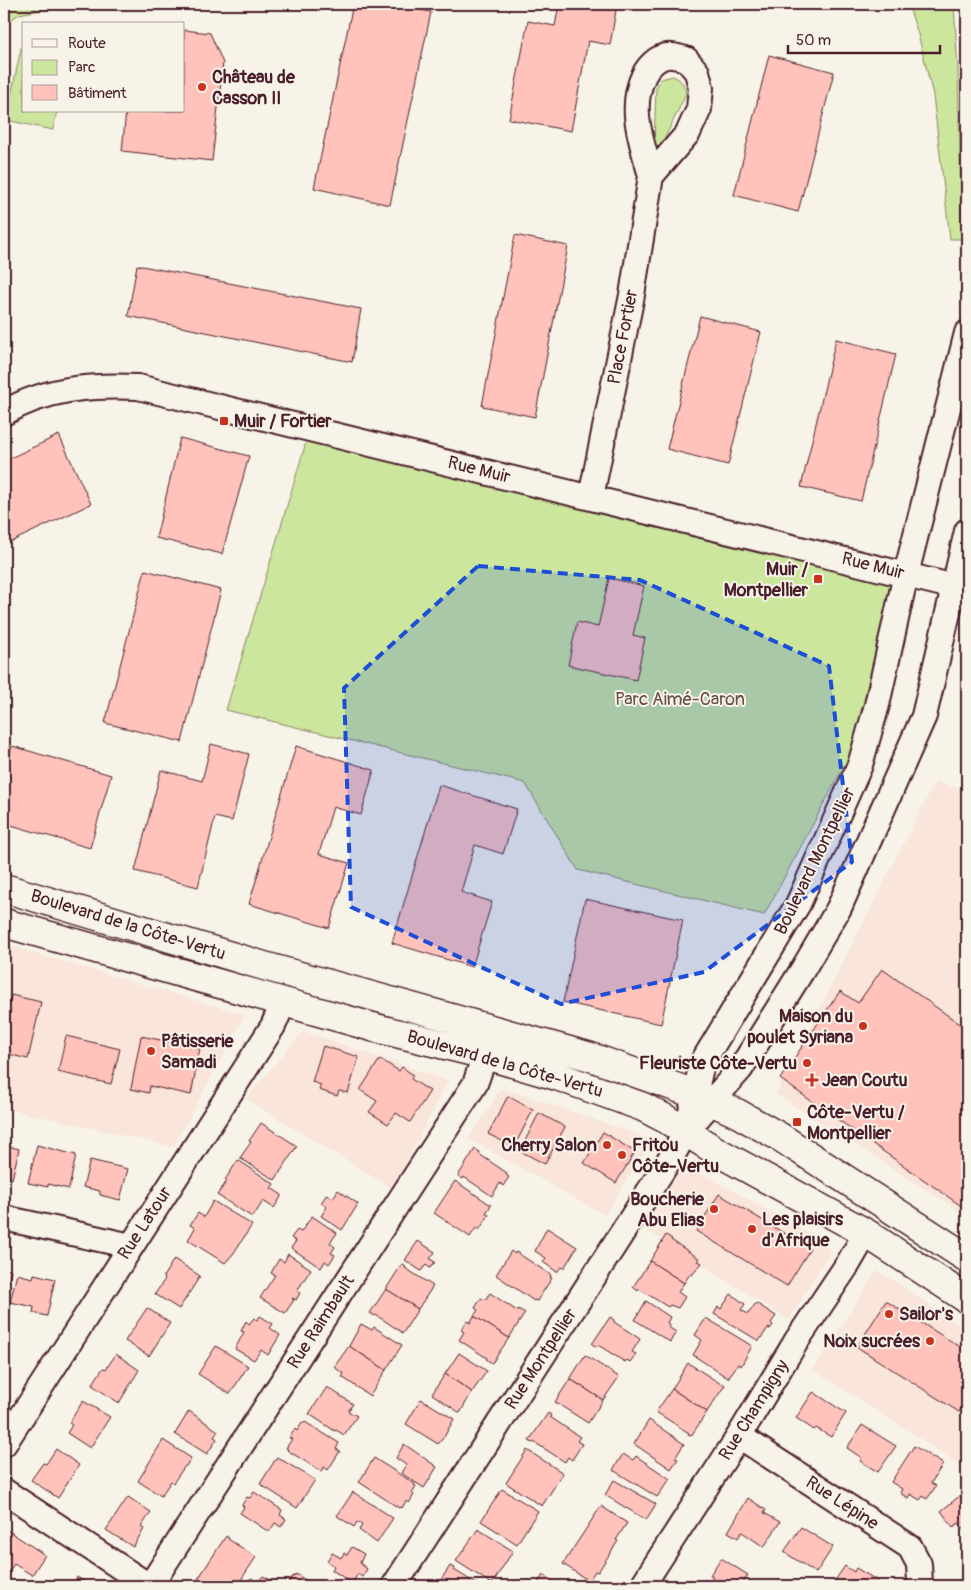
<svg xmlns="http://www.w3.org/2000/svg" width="971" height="1590" viewBox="0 0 971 1590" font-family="Pangolin,sans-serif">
  <rect width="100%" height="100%" fill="#f7f3e8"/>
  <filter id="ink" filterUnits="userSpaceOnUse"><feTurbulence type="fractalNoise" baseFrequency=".02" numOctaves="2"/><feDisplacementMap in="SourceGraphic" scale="10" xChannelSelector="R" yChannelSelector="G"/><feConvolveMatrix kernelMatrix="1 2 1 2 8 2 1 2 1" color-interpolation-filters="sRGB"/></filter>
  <g filter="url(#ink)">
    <!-- built -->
    <g fill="#f9e5da">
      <polygon points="935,782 967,790 967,1216 776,1094"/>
      <polygon points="4,944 245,1015 173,1147 4,1108"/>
      <polygon points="303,1031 448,1081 393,1189 246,1099"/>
      <polygon points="501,1088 562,1108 652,1140 605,1215 469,1139"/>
      <polygon points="682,1167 711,1178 827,1244 829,1254 789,1320 643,1228"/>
      <polygon points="877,1270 967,1330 967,1469 813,1370"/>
    </g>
    <!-- green -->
    <g fill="#cce79d" stroke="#8b8364">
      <polygon points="4,4 75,4 19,14 4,25"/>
      <polygon points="908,4 954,4 958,70 962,239 950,239 933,95 918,34"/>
      <polygon points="24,34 24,111 57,111 53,130 6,120"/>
      <path d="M 673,76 C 681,79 685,85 686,94 L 660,148 L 654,145 L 656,88 L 661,79 Z"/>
      <polygon points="310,429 906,574 877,705 764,915 578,870 525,783 226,710"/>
    </g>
    <!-- building -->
    <g fill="#ffc3bb" stroke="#4a1f2b">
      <polygon points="353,4 388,4 431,12 390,205 314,188"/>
      <polygon points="559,4 617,4 610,45 588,41 571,131 509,119 528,21 555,26"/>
      <polygon points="184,30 210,33 223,63 212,161 122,151 126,111 184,111"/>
      <polygon points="769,55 834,72 798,212 734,195"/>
      <polygon points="515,235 568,246 535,417 482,406"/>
      <polygon points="137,265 361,309 352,362 128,316"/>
      <polygon points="700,316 761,332 728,465 667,449"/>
      <polygon points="836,339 896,354 861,501 801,487"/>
      <polygon points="59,435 91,504 4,545 4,461"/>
      <polygon points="180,438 249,456 222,554 156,538"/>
      <polygon points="145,570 221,590 182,742 105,723"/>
      <polygon points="609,578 644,586 633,635 645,638 636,680 568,665 577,622 598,627"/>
      <polygon points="211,744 249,754 232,821 215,817 198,887 135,871 161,770 202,781"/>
      <polygon points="12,746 111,775 90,848 4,823 4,774"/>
      <polygon points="296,746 374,770 361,815 333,807 319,854 349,863 329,928 249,904"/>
      <polygon points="439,785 517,809 503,854 475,845 461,892 492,902 472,967 392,943"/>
      <polygon points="585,899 683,920 661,1024 563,1002"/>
      <polygon points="882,969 967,1029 967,1210 780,1079 840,991 858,1003"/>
      <polygon points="11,995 41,1002 28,1059 4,1053 4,1028"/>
      <polygon points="66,1036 120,1049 111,1084 58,1072"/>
      <polygon points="141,1036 200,1048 191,1095 150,1086 149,1093 131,1089"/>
      <polygon points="323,1046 359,1057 348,1093 339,1091 337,1096 319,1090 321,1085 312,1082"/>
      <polygon points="380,1059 399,1071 402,1067 413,1075 411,1079 430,1091 410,1122 396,1113 388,1124 369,1112 377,1101 360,1090"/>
      <polygon points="508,1096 533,1110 514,1147 488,1134"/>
      <polygon points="539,1113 565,1127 545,1164 520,1151"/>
      <polygon points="261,1123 297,1146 275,1180 240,1158 251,1142 249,1141"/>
      <polygon points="603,1132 635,1152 616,1183 584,1163"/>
      <polygon points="4,1145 19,1149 12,1179 4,1178"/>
      <polygon points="37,1145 76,1155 69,1189 48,1184 48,1187 28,1183"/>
      <polygon points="475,1149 480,1152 479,1154 507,1173 506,1175 509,1177 503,1186 500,1183 492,1196 464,1177 463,1179 458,1176"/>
      <polygon points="90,1160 128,1169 120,1200 100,1195 100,1191 83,1187"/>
      <polygon points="238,1160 274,1184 271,1188 282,1195 274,1208 263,1201 255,1214 254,1214 252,1217 217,1195 227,1181 225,1180"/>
      <polygon points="455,1181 491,1205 486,1213 489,1215 479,1230 476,1228 470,1237 434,1213"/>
      <polygon points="338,1190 358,1204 342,1230 321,1216 327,1207 321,1203 327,1194 333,1198"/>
      <polygon points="719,1194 810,1249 787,1286 696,1231"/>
      <polygon points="213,1201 252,1225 233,1254 225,1263 188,1240 195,1228 190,1225 198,1213 204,1217"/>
      <polygon points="312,1216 337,1233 330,1243 335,1247 331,1253 335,1255 329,1264 325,1261 321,1268 291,1248 296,1241 291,1238 297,1230 301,1232"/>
      <polygon points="547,1228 577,1247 564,1268 561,1267 557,1272 543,1262 546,1258 535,1251"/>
      <polygon points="666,1235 672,1239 671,1240 700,1259 698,1261 702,1263 692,1275 690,1274 684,1283 650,1261"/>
      <polygon points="418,1241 435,1252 430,1259 435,1262 430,1268 426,1265 421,1271 405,1260"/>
      <polygon points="511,1251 515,1254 516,1252 551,1275 550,1277 552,1278 537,1301 535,1300 534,1301 496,1275"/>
      <polygon points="288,1254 311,1269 297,1291 300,1293 296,1300 293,1298 292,1299 294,1300 285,1313 260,1298 275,1275 271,1273 279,1259 284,1262"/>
      <polygon points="174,1259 200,1276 179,1309 155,1294 165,1279 163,1277"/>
      <polygon points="650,1261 684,1283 678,1292 685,1297 678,1308 670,1305 668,1307 639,1289 638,1291 633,1287"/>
      <polygon points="402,1264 406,1267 405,1268 433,1286 418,1309 386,1289"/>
      <polygon points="4,1269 11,1270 4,1302"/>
      <polygon points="17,1274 33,1278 34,1274 55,1279 47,1316 33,1313 34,1307 10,1302"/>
      <polygon points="386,1289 418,1309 403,1333 376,1315 375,1316 370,1313"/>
      <polygon points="490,1293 517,1311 518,1309 525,1313 509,1338 474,1316 478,1310 475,1308 481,1298 485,1300"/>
      <polygon points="731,1294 745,1304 741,1310 748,1314 756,1303 776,1316 771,1323 773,1325 770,1329 768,1328 759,1341 714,1314 718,1307 721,1309"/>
      <polygon points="646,1301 670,1317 667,1323 670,1325 668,1327 676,1332 670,1342 635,1320"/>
      <polygon points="886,1301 967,1351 967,1399 959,1412 857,1347"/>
      <polygon points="147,1308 170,1323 149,1356 125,1341"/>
      <polygon points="260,1316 273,1324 270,1328 280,1335 268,1355 261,1350 254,1360 235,1349 244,1332 241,1331 246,1321 249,1324 254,1318 257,1320"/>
      <polygon points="474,1316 509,1338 492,1363 486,1359 487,1358 459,1340 464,1332 461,1330 467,1321 470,1323"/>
      <polygon points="610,1317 614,1320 614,1322 640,1339 632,1352 636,1354 630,1362 627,1360 625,1362 598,1345 597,1347 592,1344"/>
      <polygon points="706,1318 752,1346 741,1366 738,1364 728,1378 693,1355 702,1340 695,1335"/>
      <polygon points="361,1324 372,1330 374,1327 402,1345 386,1370 349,1346"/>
      <polygon points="216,1346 248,1366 230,1394 198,1374"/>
      <polygon points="349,1346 386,1370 370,1396 342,1377 344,1374 334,1367"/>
      <polygon points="459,1353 487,1371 472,1392 445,1374"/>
      <polygon points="116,1354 139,1370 119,1403 92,1385 103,1368 106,1369"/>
      <polygon points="585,1355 619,1377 603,1400 570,1379"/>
      <polygon points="688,1363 721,1384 722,1383 725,1385 707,1412 672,1389"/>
      <polygon points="445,1374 472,1392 460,1413 432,1394"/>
      <polygon points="570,1379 603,1400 588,1423 555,1402"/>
      <polygon points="327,1387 353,1404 348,1411 357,1416 344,1435 336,1430 335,1431 309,1414"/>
      <polygon points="672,1389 707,1412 691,1436 688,1435 689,1433 656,1412"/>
      <polygon points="813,1392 846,1413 831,1437 816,1428 814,1430 796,1418"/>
      <polygon points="421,1399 454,1419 444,1437 438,1444 406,1424"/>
      <polygon points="83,1401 110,1417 90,1448 67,1433 72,1425 69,1423"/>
      <polygon points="189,1411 218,1431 214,1437 217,1439 207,1454 175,1434"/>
      <polygon points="548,1413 551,1415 550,1417 580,1437 577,1441 582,1444 572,1460 568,1457 565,1462 534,1442 533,1443 529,1441"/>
      <polygon points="649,1420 684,1444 675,1458 678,1459 671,1469 634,1444"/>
      <polygon points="305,1422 339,1443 336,1449 340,1451 328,1470 324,1467 322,1472 287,1450 288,1449 286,1448 292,1439 289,1438 295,1429 297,1431 302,1423 304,1423"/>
      <polygon points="862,1425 896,1446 878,1472 860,1461 862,1458 847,1448"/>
      <polygon points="163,1440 191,1458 186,1466 185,1466 173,1483 171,1481 161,1496 138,1481"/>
      <polygon points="404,1444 437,1467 424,1488 401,1473 406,1465 396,1458"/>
      <polygon points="914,1446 943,1464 931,1483 936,1486 927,1499 923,1496 920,1500 910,1494 908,1498 900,1493 902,1489 891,1482"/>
      <polygon points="56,1449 79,1465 58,1498 31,1480 43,1463 46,1464"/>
      <polygon points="527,1450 563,1473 542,1506 506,1483"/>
      <polygon points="623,1454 633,1460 636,1456 670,1479 657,1497 613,1470"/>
      <polygon points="277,1457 315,1480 297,1508 260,1484"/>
      <polygon points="374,1458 415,1484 414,1485 416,1486 412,1493 414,1495 409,1503 406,1501 402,1508 400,1507 399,1508 359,1482"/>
      <polygon points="614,1480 656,1504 646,1520 605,1495"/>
      <polygon points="502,1489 538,1511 517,1544 481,1521"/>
      <polygon points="967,1490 967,1534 959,1523 953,1527 941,1511"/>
      <polygon points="254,1492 282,1510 280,1515 286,1519 281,1527 275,1523 269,1532 240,1513 244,1507 242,1505 247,1497 250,1498"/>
      <polygon points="353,1492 393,1518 377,1543 359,1530 362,1525 357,1522 354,1527 337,1516"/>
      <polygon points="128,1497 151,1512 141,1527 144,1529 133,1547 106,1530"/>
      <polygon points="748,1498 766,1510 764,1513 780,1522 764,1547 742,1532 738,1538 728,1532"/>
      <polygon points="601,1506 627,1523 616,1540 618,1541 598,1572 595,1571 589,1581 563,1564"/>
      <polygon points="801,1527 833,1547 816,1573 784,1552"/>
      <polygon points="4,1528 45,1555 32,1575 14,1564 5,1578 4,1577"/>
      <polygon points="478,1529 513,1551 492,1584 456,1561"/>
      <polygon points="226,1536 229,1538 228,1539 256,1557 237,1586 210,1586 198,1579"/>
      <polygon points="352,1547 364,1554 360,1563 367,1569 362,1577 358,1574 352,1583 332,1570 334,1566 327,1561 332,1553 341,1558 344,1553 347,1555"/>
      <polygon points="721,1558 748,1575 741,1586 707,1586 713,1577 710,1575"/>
      <polygon points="450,1566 455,1568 454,1570 480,1586 437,1586"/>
      <polygon points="845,1566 854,1572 856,1568 878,1581 875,1586 831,1586"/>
      <polygon points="296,1574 315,1586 286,1586 293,1576 294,1577"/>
      <polygon points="543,1575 548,1578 561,1586 536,1586"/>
      <polygon points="263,1576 270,1580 267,1586 245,1586 251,1578 258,1582"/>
      <polygon points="77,1577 92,1586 72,1586"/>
    </g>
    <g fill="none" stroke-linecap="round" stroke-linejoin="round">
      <defs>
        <g id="street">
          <path d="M 4,413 C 46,388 91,385 138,387 L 955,587"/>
          <path d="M 591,497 L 632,295 L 651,176 L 688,133 L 699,109 L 701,88 L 697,72 L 686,59 C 681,58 673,55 667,56 C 657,57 648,67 644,75 C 628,108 642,143 651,176"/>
          <polyline points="691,1112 702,1063 798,904 860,765 877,705 906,574 967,333"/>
          <polyline points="4,1218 131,1246"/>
          <polyline points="739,1436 910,1547 919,1564 920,1584 919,1586"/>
          <polyline points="4,1444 273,1026 284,1001"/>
          <polyline points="4,1491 149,1586"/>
          <polyline points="150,1586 475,1084 485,1055"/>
          <polyline points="394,1586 675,1151 686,1131 741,1068 803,969 839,908 924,716 967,531"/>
          <polyline points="642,1586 739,1436 797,1340 848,1264 866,1233"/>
        </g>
        <g id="secondary">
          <polyline points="4,888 264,966 591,1057 695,1094 737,1113 780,1137 967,1258"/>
          <polyline points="4,923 376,1028 485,1055 557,1076 643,1107 666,1119 716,1151 866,1233 967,1299"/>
        </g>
      </defs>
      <!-- street casing -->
      <use href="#street" stroke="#4a1f2b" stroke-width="28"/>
      <!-- secondary casing -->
      <use href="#secondary" stroke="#4a1f2b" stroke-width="31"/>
      <!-- street -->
      <use href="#street" stroke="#f7f3e8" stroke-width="24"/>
      <!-- secondary -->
      <use href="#secondary" stroke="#f7f3e8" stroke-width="28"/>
    </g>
  </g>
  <!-- marked area -->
  <path fill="#1d4ed8" fill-opacity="0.2" stroke="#1d4ed8" stroke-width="4" stroke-dasharray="10 6" stroke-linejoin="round" d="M 478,566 L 640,580 L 829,666 L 852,862 L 704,972 L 561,1004 L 351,907 L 344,688 Z"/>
  <!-- markers -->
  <g fill="#c8321e" stroke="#f7f3e8" stroke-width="2">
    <circle cx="202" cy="87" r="5"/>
    <rect x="219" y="416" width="10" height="10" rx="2.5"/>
    <rect x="813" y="574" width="10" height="10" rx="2.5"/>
    <circle cx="863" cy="1026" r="5"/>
    <circle cx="151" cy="1051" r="5"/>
    <circle cx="807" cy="1063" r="5"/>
    <path d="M809.5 1072.5h5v5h5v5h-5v5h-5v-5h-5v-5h5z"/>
    <rect x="792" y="1117" width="10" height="10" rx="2.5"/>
    <circle cx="607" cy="1145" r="5"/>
    <circle cx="622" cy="1155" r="5"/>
    <circle cx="714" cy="1209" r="5"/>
    <circle cx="752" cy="1229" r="5"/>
    <circle cx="889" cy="1314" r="5"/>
    <circle cx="930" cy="1341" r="5"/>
  </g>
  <g text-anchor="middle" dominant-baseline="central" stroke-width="4" stroke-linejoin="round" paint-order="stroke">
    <!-- poi labels -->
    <g font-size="18" font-weight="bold" fill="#4a1f2b" stroke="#f7f3e8" text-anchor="start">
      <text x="212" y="77">Château de<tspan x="212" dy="21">Casson II</tspan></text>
      <text x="234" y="421">Muir / Fortier</text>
      <text x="808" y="569" text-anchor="end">Muir /<tspan x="808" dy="21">Montpellier</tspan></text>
      <text x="853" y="1016" text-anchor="end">Maison du<tspan x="853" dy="21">poulet Syriana</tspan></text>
      <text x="161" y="1041">Pâtisserie<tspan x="161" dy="21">Samadi</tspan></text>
      <text x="797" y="1063" text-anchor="end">Fleuriste Côte-Vertu</text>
      <text x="822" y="1080">Jean Coutu</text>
      <text x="807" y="1112">Côte-Vertu /<tspan x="807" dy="21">Montpellier</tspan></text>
      <text x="597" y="1145" text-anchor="end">Cherry Salon</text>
      <text x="632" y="1145">Fritou<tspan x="632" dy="21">Côte-Vertu</tspan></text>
      <text x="704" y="1199" text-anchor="end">Boucherie<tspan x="704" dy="21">Abu Elias</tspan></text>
      <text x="762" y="1219">Les plaisirs<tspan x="762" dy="21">d'Afrique</tspan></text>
      <text x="899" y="1314">Sailor's</text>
      <text x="920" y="1341" text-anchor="end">Noix sucrées</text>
    </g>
    <!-- street labels -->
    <g font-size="18" fill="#4a1f2b" stroke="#f7f3e8">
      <text transform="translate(623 337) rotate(-79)">Place Fortier</text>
      <text transform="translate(479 470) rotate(14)">Rue Muir</text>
      <text transform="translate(873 566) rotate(14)">Rue Muir</text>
      <text transform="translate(815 861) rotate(-64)">Boulevard Montpellier</text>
      <text transform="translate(128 925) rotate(17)">Boulevard de la Côte-Vertu</text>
      <text transform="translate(505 1064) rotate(16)">Boulevard de la Côte-Vertu</text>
      <text transform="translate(145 1223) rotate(-57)">Rue Latour</text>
      <text transform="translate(321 1322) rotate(-57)">Rue Raimbault</text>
      <text transform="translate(541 1359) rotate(-57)">Rue Montpellier</text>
      <text transform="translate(754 1410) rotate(-58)">Rue Champigny</text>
      <text transform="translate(842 1503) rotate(33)">Rue Lépine</text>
    </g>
    <!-- park labels -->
    <g font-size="18" fill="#6a5148" stroke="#f7f3e8">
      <text x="680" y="699">Parc Aimé-Caron</text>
    </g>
  </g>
  <!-- margin -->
  <rect width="971" height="1590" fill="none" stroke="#f7f3e8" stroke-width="20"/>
  <rect x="10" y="10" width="951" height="1570" fill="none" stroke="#4a1f2b" stroke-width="2" filter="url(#ink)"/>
  <!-- legend -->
  <rect x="22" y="22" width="162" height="90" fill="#f7f3e8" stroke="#b29e9c"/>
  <rect x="32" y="39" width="25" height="8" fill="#f7f3e8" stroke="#b29e9c"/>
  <text x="68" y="48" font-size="15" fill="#4a1f2b">Route</text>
  <rect x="32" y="60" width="25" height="15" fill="#cce79d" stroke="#b29e9c"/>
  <text x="68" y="72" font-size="15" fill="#4a1f2b">Parc</text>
  <rect x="32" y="85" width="25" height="15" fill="#ffc3bb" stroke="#b29e9c"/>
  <text x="68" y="98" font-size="15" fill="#4a1f2b">Bâtiment</text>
  <!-- scale -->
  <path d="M788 45v8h152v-8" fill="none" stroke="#4a1f2b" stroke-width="2.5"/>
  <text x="796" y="45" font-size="15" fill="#4a1f2b" stroke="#f7f3e8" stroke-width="4" paint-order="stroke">50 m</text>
</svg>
